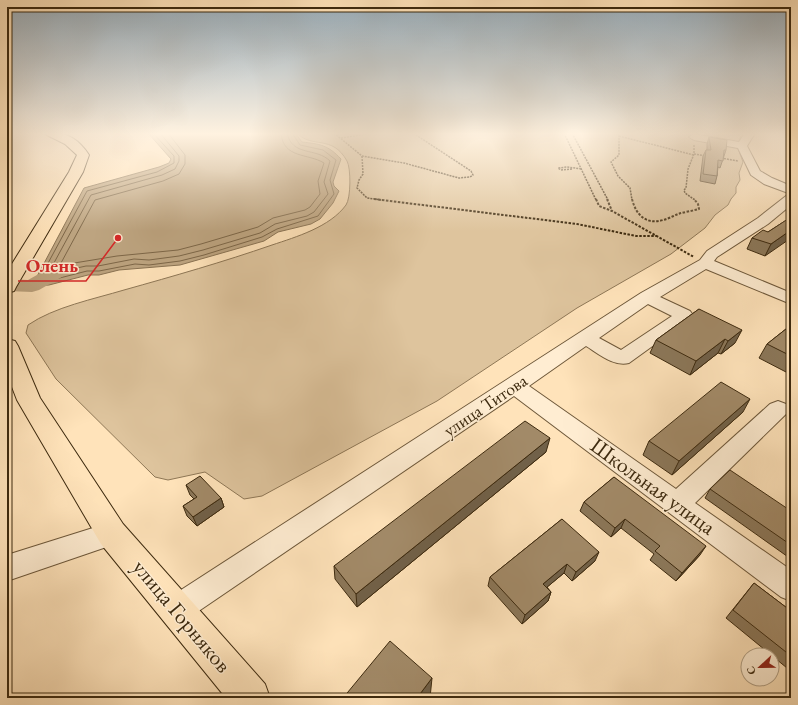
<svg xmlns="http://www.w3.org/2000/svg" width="798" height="705" viewBox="0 0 798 705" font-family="'EB Garamond',serif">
  <rect width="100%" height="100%" fill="#ffe3ba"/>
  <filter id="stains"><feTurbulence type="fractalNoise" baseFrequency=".005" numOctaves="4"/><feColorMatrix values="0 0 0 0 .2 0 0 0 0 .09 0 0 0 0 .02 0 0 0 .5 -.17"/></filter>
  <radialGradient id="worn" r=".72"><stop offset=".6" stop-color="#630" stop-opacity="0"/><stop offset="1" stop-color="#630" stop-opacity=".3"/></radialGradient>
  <!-- green -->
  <path fill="#dec49d" stroke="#8e7756" d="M 297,133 L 742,133 L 739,141 L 736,143 L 743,162 L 739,173 L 740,180 L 736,187 L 736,193 L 731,199 L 728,205 L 715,215 L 705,228 L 671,254 L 577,308 L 437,401 L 262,496 L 244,499 L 205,472 L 168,480 L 155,477 L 56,379 L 26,333 L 28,325 C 54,307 94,299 124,290 C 174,276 223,262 272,245 C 296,237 330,227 346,205 C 351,198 351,168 347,161 C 332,134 312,149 297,133 Z"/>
  <!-- water -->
  <path fill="#bda480" stroke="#8a7353" d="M 148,133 L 295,133 L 302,142 C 320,144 328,145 341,159 L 333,182 L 334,186 L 339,191 L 333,203 L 320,219 L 311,224 L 278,232 L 264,241 L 180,265 L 119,270 L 99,275 L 88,275 L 49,285 L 32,286 L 84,188 L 159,167 L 169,163 L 171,159 Z"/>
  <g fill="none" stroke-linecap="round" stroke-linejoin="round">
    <!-- shore -->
    <g stroke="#7d6748" stroke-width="1">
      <polyline points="153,133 174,156 174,163 157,172 87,191 40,278 41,281 48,281 87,271 99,271 135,264 149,265 180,261 204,255 262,237 277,229 318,216 334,194 330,180 336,160 323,150 300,145 292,133"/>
      <path d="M 160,133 L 179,156 L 179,161 L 175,169 L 162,175 L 91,195 L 49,272 L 50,274 L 86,266 L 98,266 L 134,259 L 149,260 L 179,256 L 203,250 L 260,233 L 275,224 L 307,216 L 314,212 L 328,194 L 324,182 L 330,161 C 316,147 292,157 287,133"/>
      <path d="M 168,133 L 185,155 L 185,164 L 179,174 L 163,181 L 95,200 L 61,263 L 62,265 L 117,256 L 178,250 L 201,244 L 258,227 L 273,218 L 305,210 L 310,207 L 320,194 L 318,181 L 324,163 C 308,153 283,159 281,133"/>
    </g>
    <!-- river -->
    <polygon fill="#bda480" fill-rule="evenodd" points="60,264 67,266 70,270 67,274 39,290 32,292 7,291 7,279 28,280 53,266"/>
    <defs>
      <g id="minor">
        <polygon points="745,133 755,133 747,146 760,171 772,178 791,186 791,194 764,184 751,175 738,148 694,140 689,137 694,134 739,142"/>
        <path d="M 791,195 L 791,205 L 768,224 L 717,257 L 714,261 L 791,293 L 791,304 L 706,269 L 660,297 L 690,311 L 693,315 L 690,319 L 629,363 C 614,367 599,354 586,346 L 529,386 L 676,489 L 770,404 L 778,401 L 786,404 L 789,409 L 786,414 L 695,503 L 791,570 L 791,601 L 781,597 L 514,396 L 187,619 L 177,624 L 167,619 L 162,609 L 167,599 L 641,293 L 700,260 L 707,251 L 758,218 L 786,196 ZM 648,304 L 672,316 L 621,350 L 599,338 Z"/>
        <polygon points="112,522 121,526 125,534 121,542 7,581 7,555"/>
      </g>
      <g id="major">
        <path d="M 45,133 C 64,130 79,139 89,155 L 83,172 L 16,287 L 14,291 L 7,293 L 7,272 L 69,172 L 77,155 L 65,144 L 47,135 Z"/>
        <polygon points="7,339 15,341 18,346 40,398 123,524 265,684 270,698 226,698 101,544 17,400 7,374"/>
      </g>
    </defs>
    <!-- minor casing -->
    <use href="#minor" stroke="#6e583a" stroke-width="2"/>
    <!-- major casing -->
    <use href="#major" stroke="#3d2a0f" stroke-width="2"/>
    <!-- path-far1 -->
    <g stroke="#3d2a0f" stroke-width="1.5" stroke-dasharray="2 1" stroke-linecap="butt">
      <polyline points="334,133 362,156 404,163 459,178 470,177 473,175 471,171 413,133"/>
      <polyline points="564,133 596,200"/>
      <polyline points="572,133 608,200"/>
      <polyline points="616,133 619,136 619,155 611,162 618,176 630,188 632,200"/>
      <polyline points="619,136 694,155"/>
      <polyline points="341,138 373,133"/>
      <polyline points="694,145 694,154 688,169 686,188 684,190 685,193 695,200"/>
      <polyline points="694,154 706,156"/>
      <polyline points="362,156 363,174 359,180 357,188 367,198 382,200"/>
      <polyline points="721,158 738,161"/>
      <polyline points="572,169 561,170 558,168 567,167 582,169"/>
    </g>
    <!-- path -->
    <g stroke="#3d2a0f" stroke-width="2" stroke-dasharray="2.5 1.5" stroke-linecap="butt">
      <polyline points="374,199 577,224 636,236 657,236"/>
      <polyline points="596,199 599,206 612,211 694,257"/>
      <polyline points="607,199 612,211"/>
      <path d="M 632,199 C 636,215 646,225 663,220 C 668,219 673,216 678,214 C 684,212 692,211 699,209 L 698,204 L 694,199"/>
    </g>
    <!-- minor -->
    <use href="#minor" fill="#ffedd2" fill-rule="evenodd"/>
    <!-- major -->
    <use href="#major" fill="#ffe3ba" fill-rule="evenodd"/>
  </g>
  <!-- wall -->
  <g fill="#8b7759" stroke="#3d2a0f">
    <polygon points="709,137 726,150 720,168 718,167 717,176 715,184 700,181 703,156 706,150 707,150 707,144"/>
    <polygon points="791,217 765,256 747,249 752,238 768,232"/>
    <polygon points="699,309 735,343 721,354 718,353 690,375 650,353 656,340"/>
    <polygon points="791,325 791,367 786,372 759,358 767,344"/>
    <polygon points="743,412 672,475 643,455 649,441"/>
    <polygon points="546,452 357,607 335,579 334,566"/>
    <polygon points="614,477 700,555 676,581 650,560 654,554 621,528 611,537 580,511 584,502"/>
    <polygon points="186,485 221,498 224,507 197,526 187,516 183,506 194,499 190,495"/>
    <polygon points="710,489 791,511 791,559 705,498"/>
    <polygon points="562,519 595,561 572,581 564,573 547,587 551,592 548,601 522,624 488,586 490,577"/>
    <polygon points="754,583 791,611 791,664 787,668 726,618"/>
  </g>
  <!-- shaded-wall -->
  <g fill="#716149" stroke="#3d2a0f">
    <polygon points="791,230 791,238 765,256 771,244"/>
    <polygon points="742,330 735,343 721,354 728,341"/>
    <polygon points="725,339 718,353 690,375 696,361"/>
    <polygon points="791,364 791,367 786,372"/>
    <polygon points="750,399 743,412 672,475 679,461"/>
    <polygon points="550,438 546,452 357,607 356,594"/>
    <polygon points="221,498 224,507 197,526 193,517"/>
    <polygon points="625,519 621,528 611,537 615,528"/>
    <polygon points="706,546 700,555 676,581 682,573"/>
    <polygon points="599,552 595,561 572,581 576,572"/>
    <polygon points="567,564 564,573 540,593 543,584"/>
    <polygon points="551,592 548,601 522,624 525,615"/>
    <polygon points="432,678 430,698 417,698"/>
  </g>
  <!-- building -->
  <g fill="#a28a68" stroke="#3d2a0f">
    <polygon points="709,137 727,140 726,150 724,150 723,161 718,160 717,176 703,174 706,150 711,150"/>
    <polygon points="791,217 791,230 771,244 752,238 763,230 768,232"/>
    <polygon points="699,309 742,330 728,341 725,339 696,361 656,340"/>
    <polygon points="791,325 791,356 767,344"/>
    <polygon points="721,382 750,399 679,461 649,441"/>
    <polygon points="525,421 550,438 356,594 334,566"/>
    <polygon points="730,470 791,511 791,545 710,489"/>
    <polygon points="200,476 221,498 193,517 183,506 197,497 186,485"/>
    <polygon points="614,477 706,546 682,573 655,551 660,546 625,519 615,528 584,502"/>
    <polygon points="562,519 599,552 576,572 567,564 543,584 551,592 525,615 490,577"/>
    <polygon points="754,583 791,611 791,656 733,610"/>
    <polygon points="390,641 432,678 417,698 343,698"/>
  </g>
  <!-- sky -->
  <linearGradient id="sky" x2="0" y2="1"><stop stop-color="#97aebe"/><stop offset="0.58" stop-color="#fff2e0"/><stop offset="1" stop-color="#fff2e0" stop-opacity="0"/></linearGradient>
  <rect width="798" height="231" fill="url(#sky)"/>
  <g text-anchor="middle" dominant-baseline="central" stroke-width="3" stroke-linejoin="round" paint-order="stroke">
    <!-- street labels -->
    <g font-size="18" fill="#3d2a0f" stroke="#ffedd2">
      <text transform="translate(485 405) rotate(-34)">улица Титова</text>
    </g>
    <!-- near-street labels -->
    <g font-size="22" fill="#3d2a0f" stroke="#ffedd2">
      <text transform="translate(653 486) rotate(36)">Школьная улица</text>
      <text transform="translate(182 616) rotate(50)">улица Горняков</text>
    </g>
  </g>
  <!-- callouts -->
  <path fill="none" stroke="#d62828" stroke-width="1.5" d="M118 238L86 281H18"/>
  <circle fill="#d62828" stroke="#ffedd2" stroke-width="1.5" cx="118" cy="238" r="4"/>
  <g font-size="19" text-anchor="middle" font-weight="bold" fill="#d62828" stroke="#ffedd2" stroke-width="3" stroke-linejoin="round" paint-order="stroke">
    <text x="52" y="272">Олень</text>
  </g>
  <!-- margin -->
  <rect width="798" height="705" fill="none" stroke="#ffe3ba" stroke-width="24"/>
  <rect x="8" y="8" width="782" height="689" fill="none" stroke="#3d2a0f" stroke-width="2"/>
  <rect x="12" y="12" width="774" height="681" fill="none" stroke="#3d2a0f"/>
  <!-- north arrow -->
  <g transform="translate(760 667) rotate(248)"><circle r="19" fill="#ffedd2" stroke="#b19f84"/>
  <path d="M0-3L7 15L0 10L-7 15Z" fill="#8f2418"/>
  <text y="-6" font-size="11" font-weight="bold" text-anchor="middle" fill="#3d2a0f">С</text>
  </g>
  <rect width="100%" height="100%" filter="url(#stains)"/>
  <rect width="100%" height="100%" fill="url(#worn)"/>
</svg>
